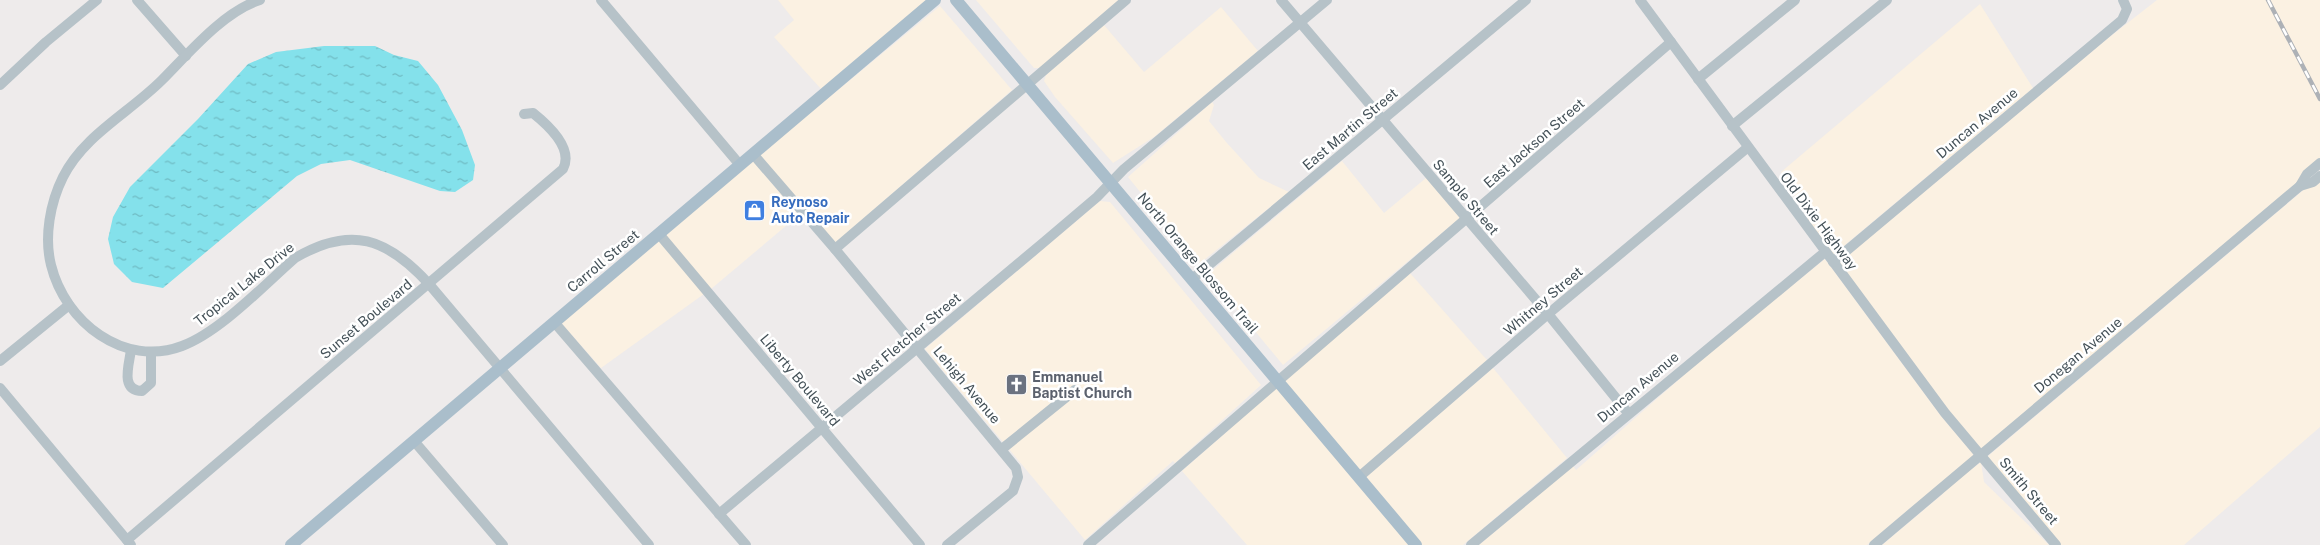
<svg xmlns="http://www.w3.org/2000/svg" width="2320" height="545" viewBox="0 0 2320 545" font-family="'Public Sans',sans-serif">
  <defs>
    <pattern id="water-ripples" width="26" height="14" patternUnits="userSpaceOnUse" patternTransform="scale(1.25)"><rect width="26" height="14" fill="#84e1eb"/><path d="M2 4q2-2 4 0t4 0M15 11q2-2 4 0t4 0" fill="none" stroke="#6eb9c1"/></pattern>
  </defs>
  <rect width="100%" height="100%" fill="#eeebeb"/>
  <!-- commercial -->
  <g fill="#fbf1e2">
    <polygon points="778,0 927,0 821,89 774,37 794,20"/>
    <polygon points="976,0 1119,0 1040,68 1034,68"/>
    <polygon points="2157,0 2320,0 2320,163 1981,449 1948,410 1839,263 2107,39"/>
    <polygon points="1980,4 2033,88 1833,255 1816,233 1781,172"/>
    <polygon points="940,6 1012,90 835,243 759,155"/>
    <polygon points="1221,7 1258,51 1154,137 1113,163 1055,97 1044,81 1046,75 1104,25 1144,72"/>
    <polygon points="1212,102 1214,105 1209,121 1226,142 1259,178 1289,192 1199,264 1128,177"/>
    <polygon points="753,161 799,215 711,289 665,235"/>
    <polygon points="1342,161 1384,213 1426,178 1460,218 1283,365 1208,274"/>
    <polygon points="2320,176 2320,427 2184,545 2061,545 1987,457"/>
    <polygon points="1100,201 1110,202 1261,385 1175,463 1173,461 1085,540 1009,449 1081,391 1076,383 1003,442 925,349"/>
    <polygon points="659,240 704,294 601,368 561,323"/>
    <polygon points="1825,259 1941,416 1974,455 1969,471 1981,462 1984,482 2049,545 1882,545 1944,493 1915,504 1867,545 1479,545 1573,466 1576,470 1717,346"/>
    <polygon points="1410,273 1487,360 1359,471 1283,381"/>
    <polygon points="1493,368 1567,458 1463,545 1421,545 1365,478"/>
    <polygon points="1277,387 1410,545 1247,545 1182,471"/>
  </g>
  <!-- water -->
  <polygon fill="url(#water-ripples)" points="324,46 375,46 394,55 418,61 438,85 462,130 475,165 473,180 455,192 440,191 350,160 321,164 297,176 163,288 132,282 114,264 108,239 113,217 130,187 198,119 248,64 276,52"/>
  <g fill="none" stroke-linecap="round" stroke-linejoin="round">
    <!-- minor -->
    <g stroke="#b6c2c8" stroke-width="10">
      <polyline points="137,0 186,56"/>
      <path d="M 260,0 C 224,11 188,54 162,80 C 129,113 84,135 63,177 C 50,203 44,237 51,265 C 65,322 124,368 182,346 C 220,332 264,285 295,258 C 351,225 387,238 429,284 L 649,545"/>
      <polyline points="601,0 740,165"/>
      <polyline points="1281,0 1548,314 1628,413"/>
      <polyline points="1640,0 1945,413 2056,545"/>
      <polyline points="1698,79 1795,0"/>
      <polyline points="0,85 46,42 97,0"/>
      <polyline points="1732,126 1887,0"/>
      <polyline points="753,154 835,249 1016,468 1018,477 1013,491 947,545"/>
      <polyline points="2300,186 2307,174 2320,163"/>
      <polyline points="659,234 920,545"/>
      <polyline points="835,249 1126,0"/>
      <polyline points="1833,262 2122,20 2127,9 2123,0"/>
      <polyline points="1192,279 1526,0"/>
      <polyline points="554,322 746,545"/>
      <path d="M 131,350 C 129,365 120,391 142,391 L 151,383 L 151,352"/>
      <polyline points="0,361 69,305"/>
      <polyline points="0,388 131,545"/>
      <polyline points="414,441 503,545"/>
      <polyline points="1002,449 1075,390"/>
      <polyline points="1359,477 1548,314 1747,148"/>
      <polyline points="719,514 1044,242 1097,197 1124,169 1327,0"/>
      <path d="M 127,540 L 563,169 C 574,148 548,125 533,113 L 524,114"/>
      <polyline points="1088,545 1671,42"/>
      <polyline points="1471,545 1825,252"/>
      <polyline points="1874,545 2300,186 2313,182 2320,176"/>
    </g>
    <!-- major -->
    <g stroke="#aabecb" stroke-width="12">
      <polyline points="956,0 1416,545"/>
      <polyline points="291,545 935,0"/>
    </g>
    <defs>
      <polyline id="rail" points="2268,0 2320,99"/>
    </defs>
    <!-- rail casing -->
    <use href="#rail" stroke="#adb1b6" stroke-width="4.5"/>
    <!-- rail -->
    <use href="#rail" stroke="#fff" stroke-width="2.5" stroke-dasharray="8" stroke-linecap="butt"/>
  </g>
  <!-- icons -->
  <defs>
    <symbol id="shop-square" viewBox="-11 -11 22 22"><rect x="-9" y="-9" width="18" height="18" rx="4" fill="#3f7fe0" stroke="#fff"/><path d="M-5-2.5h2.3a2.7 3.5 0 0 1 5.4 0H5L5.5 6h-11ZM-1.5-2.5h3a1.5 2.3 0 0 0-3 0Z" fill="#fff"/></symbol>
    <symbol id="church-square" viewBox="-11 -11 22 22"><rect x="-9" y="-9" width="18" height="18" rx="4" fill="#6b7280" stroke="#fff"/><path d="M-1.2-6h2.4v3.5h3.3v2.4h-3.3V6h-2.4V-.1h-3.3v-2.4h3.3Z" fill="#fff"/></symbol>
  </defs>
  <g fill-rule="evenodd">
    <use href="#shop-square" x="742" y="198" width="25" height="25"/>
    <use href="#church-square" x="1004" y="372" width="25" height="25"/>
  </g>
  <g text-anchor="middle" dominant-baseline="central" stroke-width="5" stroke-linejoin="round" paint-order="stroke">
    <!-- street labels -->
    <g font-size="14" fill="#445158" stroke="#fff">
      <text transform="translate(1977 123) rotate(-40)">Duncan Avenue</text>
      <text transform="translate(1350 129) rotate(-40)">East Martin Street</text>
      <text transform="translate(1534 143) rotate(-41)">East Jackson Street</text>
      <text transform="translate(1466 197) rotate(50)">Sample Street</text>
      <text transform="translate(1819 221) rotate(53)">Old Dixie Highway</text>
      <text transform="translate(603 261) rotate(-40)">Carroll Street</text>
      <text transform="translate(1198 263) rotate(50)">North Orange Blossom Trail</text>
      <text transform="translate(244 284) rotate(-39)">Tropical Lake Drive</text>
      <text transform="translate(1543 301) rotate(-40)">Whitney Street</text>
      <text transform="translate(366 319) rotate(-40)">Sunset Boulevard</text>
      <text transform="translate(907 339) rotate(-40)">West Fletcher Street</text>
      <text transform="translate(2078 355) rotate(-40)">Donegan Avenue</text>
      <text transform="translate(800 380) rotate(50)">Liberty Boulevard</text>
      <text transform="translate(967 385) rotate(50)">Lehigh Avenue</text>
      <text transform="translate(1638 387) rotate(-40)">Duncan Avenue</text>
      <text transform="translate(2029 491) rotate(50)">Smith Street</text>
    </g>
    <!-- shop labels -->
    <g font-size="14" font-weight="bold" fill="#366cbe" stroke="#fff" text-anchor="start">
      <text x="771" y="202">Reynoso<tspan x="771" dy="16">Auto Repair</tspan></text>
    </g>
    <!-- worship labels -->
    <g font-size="14" font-weight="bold" fill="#5b616d" stroke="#fff" text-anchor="start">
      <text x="1032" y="377">Emmanuel<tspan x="1032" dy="16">Baptist Church</tspan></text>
    </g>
  </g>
</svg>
